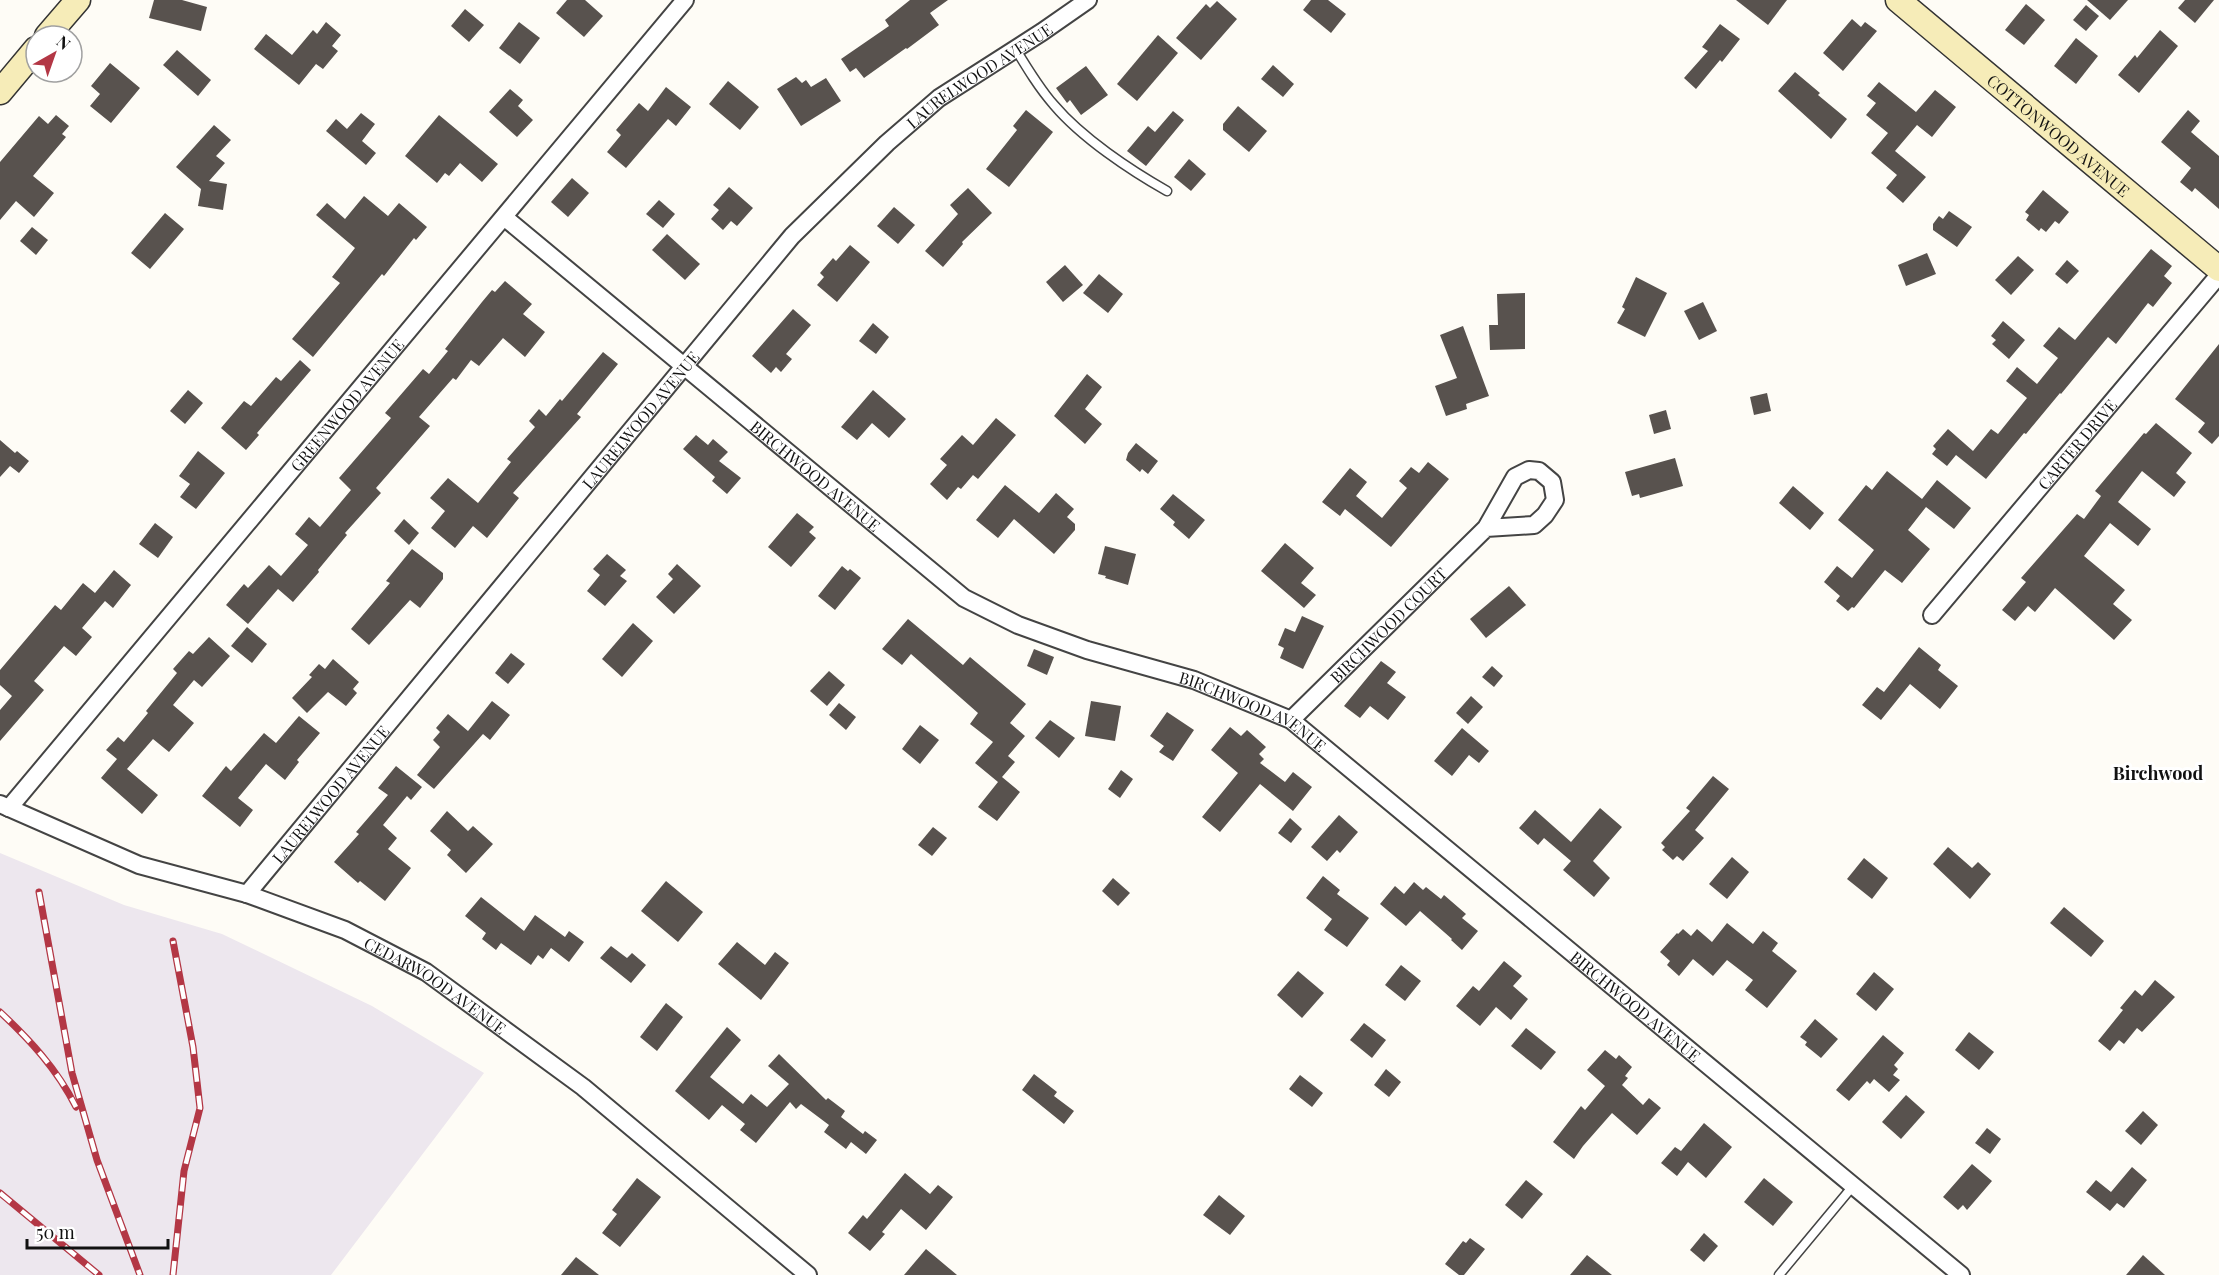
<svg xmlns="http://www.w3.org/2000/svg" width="2219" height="1275" viewBox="0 0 2219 1275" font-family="'Playfair Display',serif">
  <rect width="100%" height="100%" fill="#fefcf6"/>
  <!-- industrial -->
  <polygon fill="#ede7ee" points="0,853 124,905 222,934 372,1006 484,1073 331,1275 0,1275"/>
  <!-- building -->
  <g fill="#58524e">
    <polygon points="154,0 182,0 207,7 201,31 149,18"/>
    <polygon points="567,0 585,0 603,16 584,37 556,13"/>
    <polygon points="910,0 948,0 930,13 939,25 907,49 906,48 864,78 856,68 850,72 841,59 889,26 885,20"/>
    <polygon points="1311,0 1328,0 1346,14 1331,33 1303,10"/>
    <polygon points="1736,0 1787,0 1768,25"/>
    <polygon points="2087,0 2128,0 2110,20"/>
    <polygon points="2185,0 2214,0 2195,23 2178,8"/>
    <polygon points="1217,1 1237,19 1201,60 1176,38 1206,4 1210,8"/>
    <polygon points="2026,4 2045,20 2024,45 2005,30"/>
    <polygon points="2086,5 2099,16 2086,31 2073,20"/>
    <polygon points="465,9 484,25 469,42 451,26"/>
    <polygon points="1852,19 1861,27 1865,22 1877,31 1843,71 1823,53"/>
    <polygon points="326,22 341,35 332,46 338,51 323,69 316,64 299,85 254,49 266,34 292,55 313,30 317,34"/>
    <polygon points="519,22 540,38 520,64 499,48"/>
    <polygon points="1720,24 1740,39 1722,62 1720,60 1696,89 1684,78 1708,51 1702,47"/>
    <polygon points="2160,30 2178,46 2139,93 2118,75 2135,55 2137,58"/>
    <polygon points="1158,35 1178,53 1137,101 1117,84"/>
    <polygon points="2076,38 2098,56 2076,84 2054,66"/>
    <polygon points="177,50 211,80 198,96 163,65"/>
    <polygon points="110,63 140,88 111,123 90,106 100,94 91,86"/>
    <polygon points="1273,65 1294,84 1283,97 1261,79"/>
    <polygon points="1086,66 1108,95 1081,115 1070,100 1067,103 1056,88"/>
    <polygon points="1795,72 1820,93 1818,95 1847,119 1831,139 1778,91"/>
    <polygon points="796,77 802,83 806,80 811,87 826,78 841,101 801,126 777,89"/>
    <polygon points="728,81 759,107 740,130 709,104"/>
    <polygon points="1879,82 1916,112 1935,90 1956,107 1932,137 1917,125 1895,151 1926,177 1903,203 1886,188 1897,175 1871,153 1888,133 1866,115 1876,103 1867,96"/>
    <polygon points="666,87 691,107 676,126 668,119 626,168 607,152 621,135 616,130 639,103 648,111"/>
    <polygon points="510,89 523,100 518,106 533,120 517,137 489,112"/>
    <polygon points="1238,106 1267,131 1249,152 1223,130 1223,124"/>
    <polygon points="1026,110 1053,132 1009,187 986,169 1017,130 1013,126"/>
    <polygon points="2188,110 2200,121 2191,132 2219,156 2219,209 2195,188 2192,192 2180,182 2191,168 2161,142"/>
    <polygon points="1173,111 1184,120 1146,166 1127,151 1148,126 1155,132"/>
    <polygon points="361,113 375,124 362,141 376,153 366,165 326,131 336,119 347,129"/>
    <polygon points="56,115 69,126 62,134 66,137 33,176 54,193 34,217 16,201 0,220 0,162 39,116 48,124"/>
    <polygon points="439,115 498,164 482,182 460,163 449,176 445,173 437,183 405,156"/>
    <polygon points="214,125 231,140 216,156 225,163 209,181 227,184 223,210 198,206 201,189 176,167"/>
    <polygon points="1189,159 1206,174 1191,191 1174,177"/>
    <polygon points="572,178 589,193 568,217 551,202"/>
    <polygon points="729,187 753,208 737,226 731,221 723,230 711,219 719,210 713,205"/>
    <polygon points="968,188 992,213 962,242 963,244 943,267 925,251 958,214 950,205"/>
    <polygon points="2043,190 2069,212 2059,224 2055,221 2046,232 2041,228 2039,231 2026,220 2029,215 2025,212"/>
    <polygon points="364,196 388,216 399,203 427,227 416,240 414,238 384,276 382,274 313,357 292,339 340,283 332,277 355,248 316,215 327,203 345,219"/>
    <polygon points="659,200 675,214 663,228 646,214"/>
    <polygon points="894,207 915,225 898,244 877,226"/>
    <polygon points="1949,211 1972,227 1957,247 1933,230 1933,224 1939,216 1943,219"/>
    <polygon points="165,213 184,229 150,269 131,253"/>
    <polygon points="32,227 48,240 36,255 20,241"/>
    <polygon points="667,234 700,264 685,280 652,250"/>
    <polygon points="850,245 870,262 837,302 817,285 824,277 820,273 833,258 836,261"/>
    <polygon points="2151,249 2172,266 2164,276 2172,283 2153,307 2148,303 2116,344 2108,337 2061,394 2060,393 2026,434 2024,433 1986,479 1956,455 1947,466 1932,454 1936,449 1933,446 1948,429 1973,451 1991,429 1998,434 2027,398 2006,381 2017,367 2037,384 2058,358 2043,346 2059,327 2075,340"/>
    <polygon points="1927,253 1936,274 1906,286 1898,265"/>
    <polygon points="2018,256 2034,270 2011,295 1995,280"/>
    <polygon points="2067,260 2079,271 2067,284 2055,274"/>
    <polygon points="1065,265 1083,285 1063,302 1046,282"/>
    <polygon points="1099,274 1123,294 1108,313 1083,293"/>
    <polygon points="1636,277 1667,293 1645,337 1617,323 1625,309 1622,307"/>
    <polygon points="505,281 532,304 523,314 545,332 525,357 503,338 479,366 471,360 456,380 453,378 419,417 430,426 376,488 381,493 345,533 347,535 318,570 319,572 293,602 278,589 248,624 226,605 244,584 248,588 269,565 281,576 308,545 295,534 309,517 320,527 351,490 339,478 391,418 385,413 423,369 429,374 448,351 445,349 482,302 492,290 495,292"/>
    <polygon points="1525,293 1525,349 1490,350 1489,325 1498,325 1497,294"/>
    <polygon points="1703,302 1717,331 1699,340 1684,311"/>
    <polygon points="793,309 811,325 786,354 792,359 781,372 776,367 771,373 752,356"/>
    <polygon points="2003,321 2025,340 2009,359 1992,344 1996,340 1991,336"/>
    <polygon points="873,323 889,337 876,354 859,341"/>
    <polygon points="1463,326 1489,396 1466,404 1467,409 1446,416 1435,386 1457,378 1440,335"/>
    <polygon points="2219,344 2219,436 2212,444 2198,432 2205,423 2175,399"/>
    <polygon points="603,352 618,364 577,414 581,417 513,493 519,498 487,538 473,526 455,548 431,528 445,511 430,498 448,478 478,503 511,462 507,459 535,427 529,421 539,409 546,416 560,399 562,401"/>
    <polygon points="300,360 311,370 257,433 259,435 246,450 221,428 244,401 251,406 276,377 281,381"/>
    <polygon points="1087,374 1102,387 1085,409 1102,424 1085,444 1054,416"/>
    <polygon points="188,390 203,403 185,424 170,411"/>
    <polygon points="873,390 906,419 889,438 872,423 857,440 841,427"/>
    <polygon points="1767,393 1771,411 1754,415 1750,397"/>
    <polygon points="1666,410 1671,429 1654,434 1649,415"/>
    <polygon points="996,418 1016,435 978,479 973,475 961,489 958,487 947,500 930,484 947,465 940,459 962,435 973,445"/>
    <polygon points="2156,423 2192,453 2176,473 2186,482 2174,497 2142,471 2118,502 2151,529 2138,546 2110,523 2084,556 2125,590 2113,604 2132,620 2114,640 2055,588 2035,612 2028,606 2015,621 2002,610 2026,582 2021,578 2077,514 2084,519 2101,496 2095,491 2144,433 2146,434"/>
    <polygon points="696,435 708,445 713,439 728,452 719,461 741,478 727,494 712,481 715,477 683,449"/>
    <polygon points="0,440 15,453 17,451 29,461 19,473 10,466 0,477"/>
    <polygon points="1136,443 1158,461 1148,474 1142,469 1140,472 1126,460 1128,453"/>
    <polygon points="198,451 225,473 196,509 180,497 190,484 179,476"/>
    <polygon points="1675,458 1683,486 1640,498 1639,494 1632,496 1625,472"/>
    <polygon points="1428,462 1449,479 1391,547 1345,509 1340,516 1322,502 1350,468 1367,482 1356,496 1382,518 1407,488 1399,481 1411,467 1419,473"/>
    <polygon points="1887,471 1922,499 1937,480 1971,508 1954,529 1926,507 1908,530 1930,549 1902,583 1885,570 1854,608 1852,607 1848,611 1836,601 1840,596 1824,582 1837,566 1852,578 1874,550 1838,520 1866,485 1872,490"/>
    <polygon points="1005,485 1039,513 1056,493 1074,509 1067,517 1075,524 1075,530 1054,554 1014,519 998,538 976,520"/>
    <polygon points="1793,486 1824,513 1810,530 1779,503"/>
    <polygon points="1173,494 1205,520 1189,539 1173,525 1175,522 1160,509"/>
    <polygon points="797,513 814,527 809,532 816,538 791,567 768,547"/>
    <polygon points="404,519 419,533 409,545 394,531"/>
    <polygon points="155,523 173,537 158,558 139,544"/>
    <polygon points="1285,543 1314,568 1301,583 1316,595 1304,608 1261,571"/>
    <polygon points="1105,546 1136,554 1128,585 1105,578 1106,576 1098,574"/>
    <polygon points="412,549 443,573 443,579 420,608 410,600 369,645 351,629 390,583 386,581"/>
    <polygon points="607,554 626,570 620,576 627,581 605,606 587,591 600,575 593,569"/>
    <polygon points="677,564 701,586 674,614 656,597 673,579 668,574"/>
    <polygon points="842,566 848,571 850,569 861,578 835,610 818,596"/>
    <polygon points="114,570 131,585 113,608 105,601 82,628 92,637 76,656 64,646 34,681 44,690 0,741 0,710 12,696 0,685 0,670 55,605 61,610 83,583 95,593"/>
    <polygon points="1509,586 1526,605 1486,638 1470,619"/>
    <polygon points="1302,616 1324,626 1303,669 1280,658 1284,648 1278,645 1285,628 1295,632"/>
    <polygon points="908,619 963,665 970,657 1026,704 1010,723 1025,736 1008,756 1015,762 1002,777 1020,792 997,821 978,807 998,782 975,763 993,742 970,724 978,713 911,654 902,665 882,649"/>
    <polygon points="633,623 653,641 622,677 602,659"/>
    <polygon points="247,627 267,644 252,663 231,646"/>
    <polygon points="209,637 230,656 202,687 194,680 173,705 194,723 169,752 153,739 127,769 158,795 142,814 101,778 117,759 106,750 118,737 124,742 148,713 146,711 177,673 173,669 189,651 193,654"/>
    <polygon points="1919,647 1941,665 1938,670 1958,686 1940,709 1910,684 1881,720 1862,705 1877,687 1884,692"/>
    <polygon points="1034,649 1054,657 1047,675 1027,666"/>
    <polygon points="511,653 525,664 508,684 495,673"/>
    <polygon points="333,659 359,682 353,689 357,693 346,706 328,692 307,713 292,698 312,677 309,675 319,664 325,669"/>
    <polygon points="1381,661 1396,672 1387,683 1406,697 1388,720 1370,706 1360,718 1344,706"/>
    <polygon points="1492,666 1503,676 1494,687 1482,677"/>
    <polygon points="829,671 845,685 827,706 810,691"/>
    <polygon points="1471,696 1483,707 1468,724 1456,713"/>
    <polygon points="492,701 510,715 490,740 483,734 434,789 417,775 440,747 433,740 440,732 436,728 448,714 468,731"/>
    <polygon points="1091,701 1121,706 1115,741 1085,736"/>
    <polygon points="839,703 856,717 846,730 829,715"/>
    <polygon points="1167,712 1194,730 1173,761 1159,752 1164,746 1150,736"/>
    <polygon points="299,716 320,733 297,760 299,762 285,780 266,764 238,798 253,810 240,827 202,796 226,766 231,771 264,733 276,743"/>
    <polygon points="1050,720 1075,738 1059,758 1035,738"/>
    <polygon points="920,725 939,740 920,764 902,749"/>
    <polygon points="1230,727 1241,736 1247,730 1266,747 1259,754 1264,759 1260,763 1285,782 1293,772 1312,787 1293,811 1260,784 1220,832 1202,817 1238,773 1211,750"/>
    <polygon points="1462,728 1489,751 1479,763 1469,755 1452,776 1434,761"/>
    <polygon points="396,766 422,787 411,800 407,796 383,825 397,838 388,849 411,868 385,901 360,881 358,883 334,862 359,834 356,832 388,795 378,788"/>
    <polygon points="1121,770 1133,779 1120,798 1108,789"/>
    <polygon points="1713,776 1729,789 1695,830 1704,838 1683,861 1677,856 1673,860 1662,850 1665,847 1661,843 1690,811 1686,808"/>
    <polygon points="1600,808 1622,827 1593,861 1610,878 1594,897 1563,870 1571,861 1544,838 1538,845 1519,828 1535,810 1571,842"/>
    <polygon points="447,811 468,831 473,826 493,844 466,873 447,855 451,850 430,831"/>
    <polygon points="1339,815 1358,832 1340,853 1337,850 1327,861 1311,847"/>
    <polygon points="1290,818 1302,829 1291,843 1278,833"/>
    <polygon points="933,827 947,838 932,856 918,845"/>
    <polygon points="1948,847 1972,868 1978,862 1991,874 1970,899 1933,864"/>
    <polygon points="1732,857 1749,872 1727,899 1709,884"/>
    <polygon points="1864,858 1888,878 1872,899 1847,879"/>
    <polygon points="1323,876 1340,890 1337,894 1369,918 1347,947 1324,930 1332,919 1306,898"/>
    <polygon points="1113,878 1130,893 1118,906 1102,891"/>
    <polygon points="666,881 703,912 678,942 641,911"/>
    <polygon points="1414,882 1423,890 1426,887 1441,899 1444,895 1466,914 1462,918 1478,931 1462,950 1451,940 1452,939 1420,911 1406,926 1380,904 1395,886 1404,894"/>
    <polygon points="481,897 524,931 535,915 565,937 569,931 584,942 569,962 551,948 543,959 538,955 531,965 501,943 496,950 482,939 486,933 465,916"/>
    <polygon points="2064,907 2104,941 2091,957 2050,923"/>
    <polygon points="1727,923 1753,944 1763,931 1778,943 1772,951 1797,971 1767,1008 1745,990 1753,980 1727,960 1713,976 1693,959 1679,976 1667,965 1670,961 1660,952 1677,933 1678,934 1683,929 1691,936 1697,929 1712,942"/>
    <polygon points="737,942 765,965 775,952 789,963 761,1000 718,964"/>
    <polygon points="611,946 627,958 632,953 646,965 631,983 600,958"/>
    <polygon points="1504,961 1522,976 1513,986 1528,999 1511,1020 1496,1007 1480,1026 1456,1006 1473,986 1479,991"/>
    <polygon points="1401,965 1421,981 1405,1001 1385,985"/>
    <polygon points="1298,971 1324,993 1302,1018 1277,995"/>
    <polygon points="1874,972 1894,989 1876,1011 1856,994"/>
    <polygon points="2155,980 2175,997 2142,1032 2137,1028 2124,1044 2119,1040 2110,1051 2098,1041 2123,1010 2120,1008 2135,990 2142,996"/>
    <polygon points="666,1003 683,1017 657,1051 640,1037"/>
    <polygon points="1815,1019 1838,1039 1821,1058 1805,1045 1807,1042 1800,1037"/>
    <polygon points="1364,1023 1386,1040 1372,1058 1350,1040"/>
    <polygon points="727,1027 741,1040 710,1077 743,1104 751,1094 767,1107 789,1084 768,1066 779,1054 826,1100 828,1098 845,1111 841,1117 863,1134 865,1131 877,1140 866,1154 851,1142 846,1149 824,1132 829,1125 801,1104 796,1109 790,1102 756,1143 740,1130 745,1124 722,1105 709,1120 675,1091"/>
    <polygon points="1526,1028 1556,1052 1541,1070 1511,1046"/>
    <polygon points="1969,1032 1994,1052 1979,1070 1955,1050"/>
    <polygon points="1883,1035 1904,1053 1894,1065 1898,1069 1893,1075 1900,1080 1889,1092 1874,1079 1870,1084 1867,1081 1849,1101 1836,1090"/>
    <polygon points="1605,1050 1616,1059 1619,1055 1632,1067 1625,1076 1628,1078 1622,1085 1643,1105 1649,1098 1661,1108 1637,1135 1612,1113 1583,1146 1574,1159 1553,1142 1581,1106 1585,1110 1605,1086 1587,1070"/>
    <polygon points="1386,1069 1401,1082 1389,1097 1374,1085"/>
    <polygon points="1034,1074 1057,1092 1054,1096 1074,1111 1064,1124 1022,1090"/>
    <polygon points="1300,1075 1323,1093 1312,1107 1289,1089"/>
    <polygon points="1906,1095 1925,1112 1901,1139 1882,1122"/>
    <polygon points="2143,1111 2158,1125 2141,1145 2125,1131"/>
    <polygon points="1704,1123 1732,1147 1706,1178 1688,1162 1677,1176 1661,1163 1675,1147 1681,1151"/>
    <polygon points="1987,1128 2001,1139 1990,1154 1975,1143"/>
    <polygon points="1972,1164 1992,1181 1967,1210 1963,1205 1958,1210 1943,1197"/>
    <polygon points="2132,1167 2147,1180 2124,1208 2117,1203 2110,1211 2086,1192 2096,1180 2111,1192"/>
    <polygon points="905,1173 930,1194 938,1185 953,1197 926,1230 901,1209 882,1232 885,1234 870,1251 848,1233 863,1215 867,1219"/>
    <polygon points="637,1178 661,1197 620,1247 602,1233 617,1214 612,1210"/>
    <polygon points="1764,1178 1793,1202 1773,1226 1744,1202"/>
    <polygon points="1526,1180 1543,1194 1522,1219 1505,1205"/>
    <polygon points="1219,1195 1245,1216 1230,1235 1203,1215"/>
    <polygon points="1704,1233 1718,1246 1704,1262 1690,1250"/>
    <polygon points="1470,1238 1485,1249 1464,1275 1459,1275 1445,1264 1463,1241 1466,1243"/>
    <polygon points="926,1249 957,1275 904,1275"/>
    <polygon points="1587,1255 1612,1275 1570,1275"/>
    <polygon points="2143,1255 2165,1275 2126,1275"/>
    <polygon points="576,1257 599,1275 561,1275"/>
  </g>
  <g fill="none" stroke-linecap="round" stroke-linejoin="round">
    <defs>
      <g id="lane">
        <path d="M 1015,48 C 1027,68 1039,88 1054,105 C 1082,138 1130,170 1167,191"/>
        <polyline points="1779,1275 1853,1186"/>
      </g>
      <g id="street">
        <path id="s1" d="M 504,217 L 964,598 L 1018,625 L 1087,650 L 1194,680 L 1291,720 L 1961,1275"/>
        <path id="s2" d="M 1932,615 L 2219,275"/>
        <path id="s3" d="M 1291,720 L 1486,528 L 1534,525 L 1545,515 L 1555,500 L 1552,482 L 1539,471 L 1529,470 L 1515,477 L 1486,528"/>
        <path id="s4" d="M 0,804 L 139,865 L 247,894 L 345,930 L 426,972 L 583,1087 L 808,1275"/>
        <path id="s5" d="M 9,808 L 685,0"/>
        <path id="s6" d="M 247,894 L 792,236 L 887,143 L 939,98 L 1042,32 L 1088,0"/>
      </g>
      <g id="secondary">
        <path id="s7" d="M 1898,0 L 2219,269"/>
        <polyline points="47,36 78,0"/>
        <polyline points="0,92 36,49"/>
      </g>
    </defs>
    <!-- lane casing -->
    <use href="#lane" stroke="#444" stroke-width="11"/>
    <!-- street casing -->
    <use href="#street" stroke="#444" stroke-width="20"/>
    <!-- secondary casing -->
    <use href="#secondary" stroke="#333" stroke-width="27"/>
    <!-- lane -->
    <use href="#lane" stroke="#fff" stroke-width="8"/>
    <!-- street -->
    <use href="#street" stroke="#fff" stroke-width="16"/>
    <!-- secondary -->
    <use href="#secondary" stroke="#f6ecb8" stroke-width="24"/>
    <defs>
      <g id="rail">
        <polyline points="39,892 72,1073 97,1160 140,1275"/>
        <path d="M 0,1012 C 30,1040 57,1069 76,1107"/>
        <polyline points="0,1193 99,1275"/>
        <polyline points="173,1275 184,1171 200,1108 193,1047 173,941"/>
      </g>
    </defs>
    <!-- rail casing -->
    <use href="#rail" stroke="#b33745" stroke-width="7"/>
    <!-- rail -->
    <use href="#rail" stroke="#fff" stroke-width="4.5" stroke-dasharray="14" stroke-linecap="butt"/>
  </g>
  <g text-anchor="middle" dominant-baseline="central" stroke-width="6" stroke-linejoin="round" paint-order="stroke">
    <!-- street labels -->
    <g font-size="16" fill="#111" stroke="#fff">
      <text stroke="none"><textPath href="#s6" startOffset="1102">LAURELWOOD AVENUE</textPath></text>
      <text stroke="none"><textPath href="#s7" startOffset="210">COTTONWOOD AVENUE</textPath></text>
      <text stroke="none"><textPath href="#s5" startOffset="526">GREENWOOD AVENUE</textPath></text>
      <text stroke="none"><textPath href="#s6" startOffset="616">LAURELWOOD AVENUE</textPath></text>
      <text stroke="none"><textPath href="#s2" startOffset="224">CARTER DRIVE</textPath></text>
      <text stroke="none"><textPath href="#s1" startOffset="405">BIRCHWOOD AVENUE</textPath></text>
      <text stroke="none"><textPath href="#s3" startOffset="136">BIRCHWOOD COURT</textPath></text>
      <text stroke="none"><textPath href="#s1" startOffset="909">BIRCHWOOD AVENUE</textPath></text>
      <text stroke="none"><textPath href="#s6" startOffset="130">LAURELWOOD AVENUE</textPath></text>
      <text stroke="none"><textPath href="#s4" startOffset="474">CEDARWOOD AVENUE</textPath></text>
      <text stroke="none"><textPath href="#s1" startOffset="1395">BIRCHWOOD AVENUE</textPath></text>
    </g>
    <!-- neighbourhood labels -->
    <g font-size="18" font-weight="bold" fill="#111" stroke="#fff">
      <text x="2158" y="773">Birchwood</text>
    </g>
  </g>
  <!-- north arrow -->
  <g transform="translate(54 54) rotate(40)"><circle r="28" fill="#ffffff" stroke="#a0a0a0" stroke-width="1.5"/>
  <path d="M0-4.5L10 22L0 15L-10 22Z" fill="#b33745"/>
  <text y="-9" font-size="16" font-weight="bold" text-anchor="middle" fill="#111111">N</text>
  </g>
  <!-- scale -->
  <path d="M27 1239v9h141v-9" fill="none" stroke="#111111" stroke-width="3"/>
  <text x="36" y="1239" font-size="18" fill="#111111" stroke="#ffffff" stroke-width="4.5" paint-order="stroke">50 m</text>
</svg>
